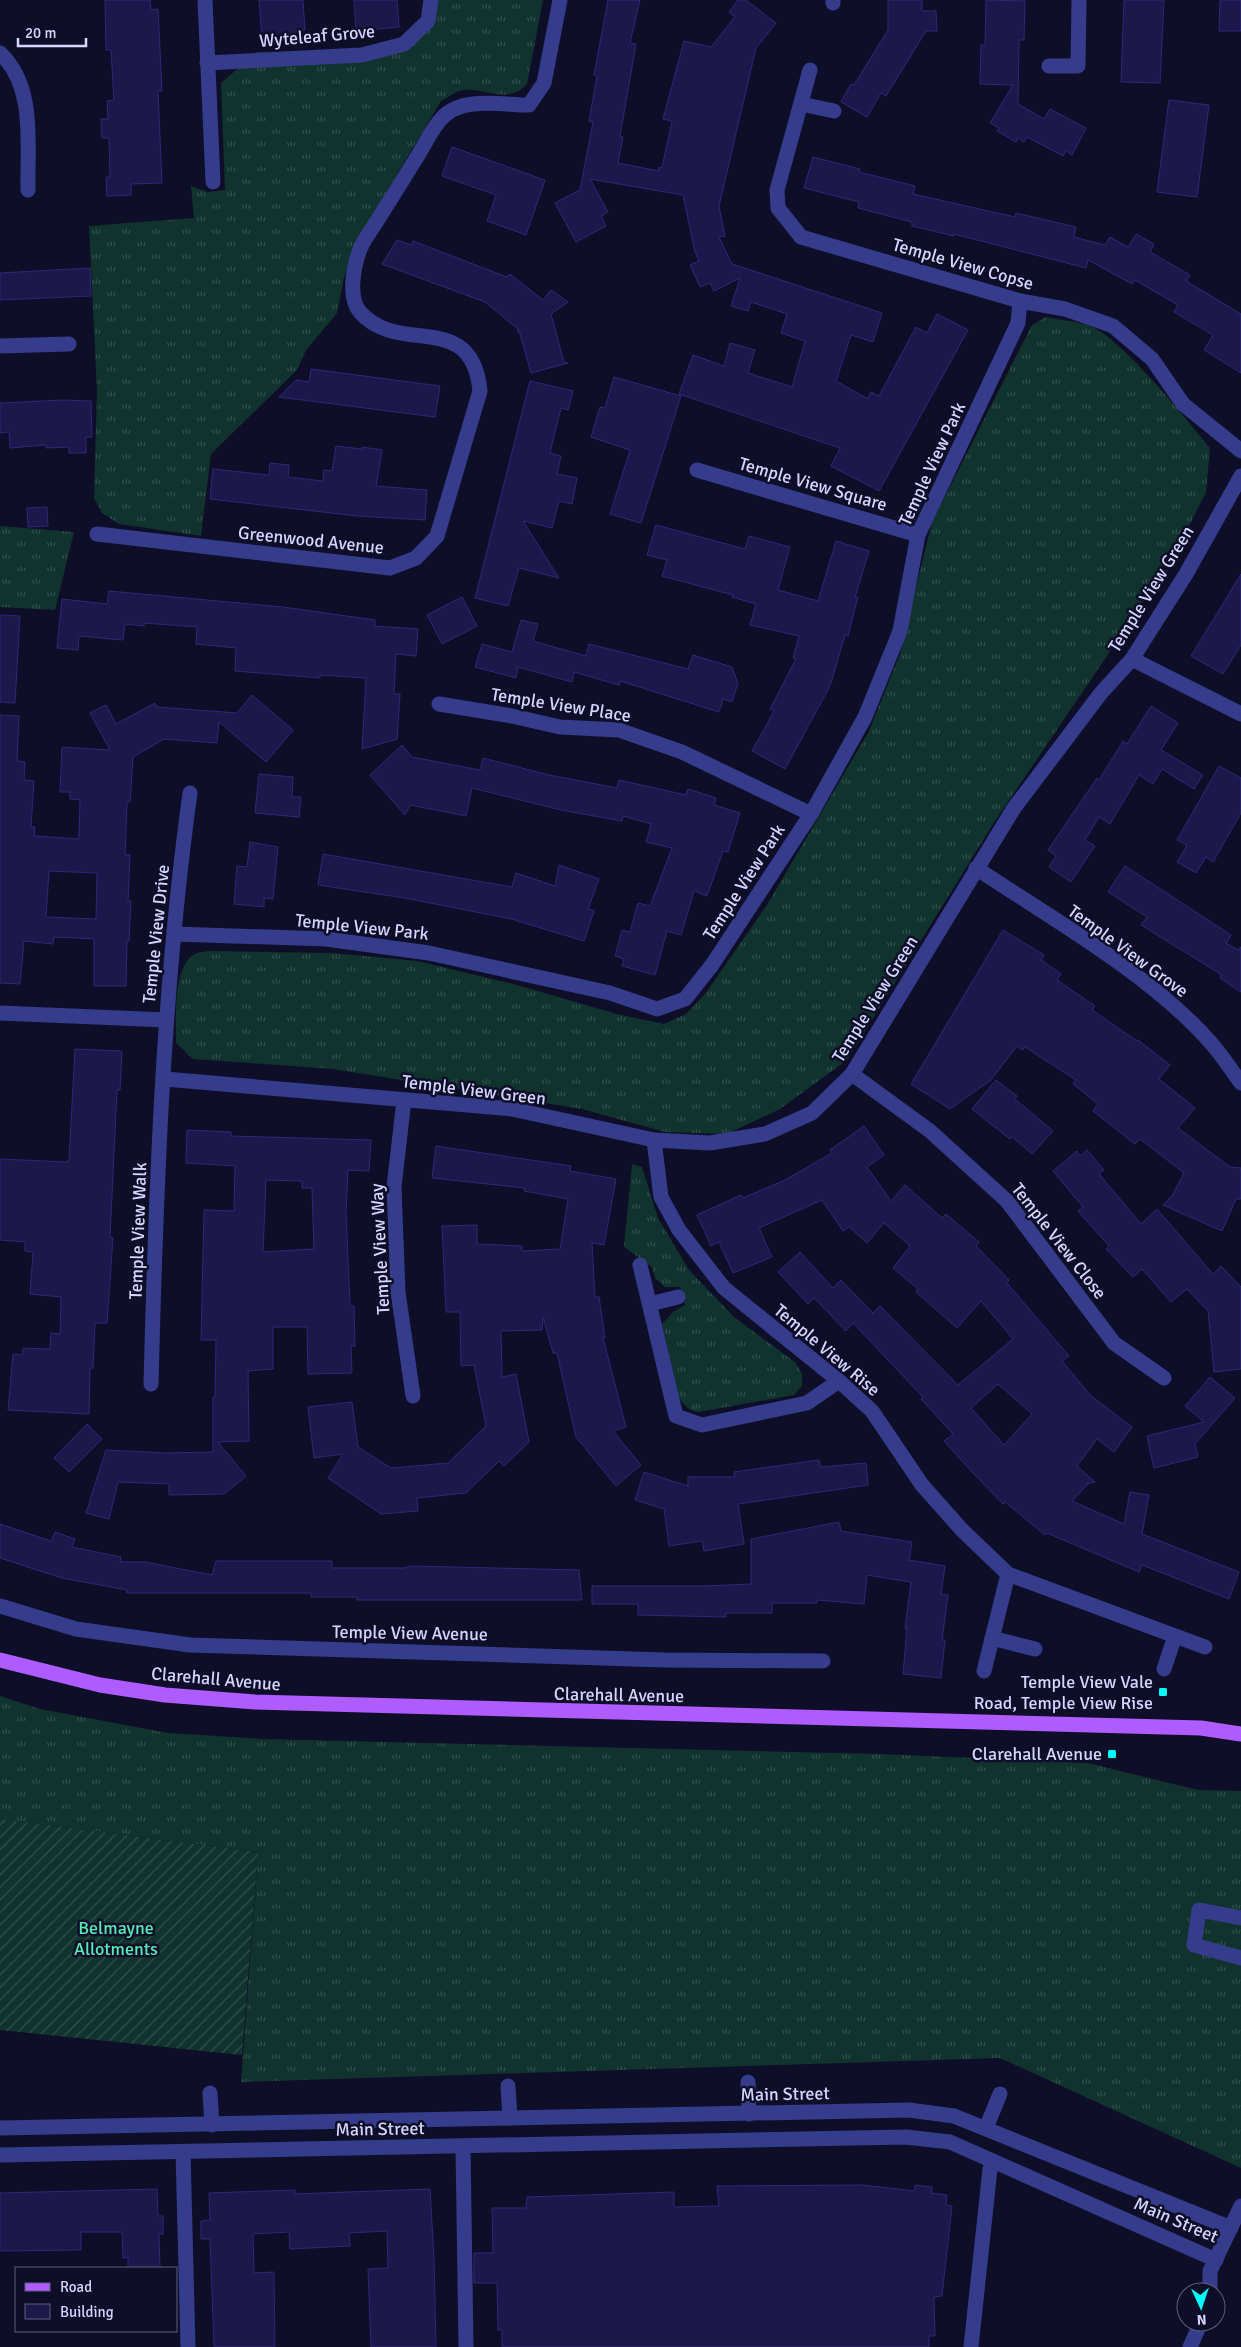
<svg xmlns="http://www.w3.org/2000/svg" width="1241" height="2347" viewBox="0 0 1241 2347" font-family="Signika,sans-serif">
  <defs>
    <pattern id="grass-tufts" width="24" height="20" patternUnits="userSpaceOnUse" patternTransform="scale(1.25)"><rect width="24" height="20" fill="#10332d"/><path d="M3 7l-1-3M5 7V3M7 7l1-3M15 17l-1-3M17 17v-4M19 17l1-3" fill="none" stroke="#32504c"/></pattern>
    <pattern id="garden-furrows" width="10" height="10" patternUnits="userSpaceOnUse" patternTransform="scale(1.25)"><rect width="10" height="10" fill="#10332d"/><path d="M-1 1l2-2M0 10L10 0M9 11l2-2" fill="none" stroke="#32504c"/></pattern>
  </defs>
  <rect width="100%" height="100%" fill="#0f0e28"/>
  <!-- grass -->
  <g fill="url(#grass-tufts)">
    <path d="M 434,0 L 543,0 L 527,84 C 506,105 488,88 463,90 C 456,91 447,98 441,101 L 360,236 L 344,278 L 337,313 L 306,350 L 297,370 L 211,454 L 201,536 L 119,524 L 102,513 L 94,498 L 97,390 L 89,226 L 194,218 L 191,186 L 208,192 L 225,190 L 221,83 L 257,52 L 353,51 L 400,43 L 428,15 Z"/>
    <path d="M 1046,317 C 1060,320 1075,321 1088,325 C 1120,336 1186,419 1210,448 L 1206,492 L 1191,522 L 1132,619 L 995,821 L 847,1060 L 780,1109 L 727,1134 L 665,1132 L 582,1109 L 333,1069 L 193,1059 L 176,1043 C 176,1021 173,968 193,955 C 197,952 204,952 209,951 L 332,953 L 417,961 L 517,985 L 617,1014 L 664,1024 L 686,1014 L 705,994 L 767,905 L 869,731 L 900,654 L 932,522 L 1032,325 Z"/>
    <polygon points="0,526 74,532 55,610 0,607"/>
    <path d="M 632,1164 L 642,1167 L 658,1218 L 689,1270 L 735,1318 L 795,1362 L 802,1374 L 802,1386 L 794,1395 L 699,1412 C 689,1411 685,1406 679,1398 L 662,1324 L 673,1312 L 685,1305 L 680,1287 L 665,1287 L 655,1278 L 652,1267 L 624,1247 Z"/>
    <polygon points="0,1696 40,1709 168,1733 262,1739 880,1754 1088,1763 1198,1790 1241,1791 1241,2168 1000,2058 241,2082 258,1852 0,1819"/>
  </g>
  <!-- garden -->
  <polygon fill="url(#garden-furrows)" points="0,1819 258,1852 242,2055 0,2030"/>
  <!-- building -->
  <g fill="#1c184b" stroke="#2e2879" fill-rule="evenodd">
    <polygon points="105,0 150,0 151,10 158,9 162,91 158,91 162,183 131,184 131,195 107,196 106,177 110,177 109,138 102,138 101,119 108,119 107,101 114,100 111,50 106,50"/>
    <polygon points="259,0 303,0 305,30 296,31 297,35 262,38"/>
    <polygon points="354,0 397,0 399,27 356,31"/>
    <polygon points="608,0 640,0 630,43 636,44 620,136 623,137 618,163 658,171 659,167 662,168 672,121 663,119 684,41 711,47 735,17 729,12 738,0 746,0 776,23 756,48 719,206 725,236 719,237 732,264 882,313 873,342 851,335 836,381 868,399 871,392 879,396 916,327 927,333 937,314 968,330 879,491 831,466 840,448 679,394 693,355 724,366 730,343 755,350 748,373 792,387 805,341 781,333 787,314 751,302 748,311 731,306 740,278 714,291 710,283 700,287 690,265 699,261 695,252 683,195 590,179 608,212 601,216 606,226 576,242 555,203 580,190 593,122 589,121 597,76 594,75"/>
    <polygon points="888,0 922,0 922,11 936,11 937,31 926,31 886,96 881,93 867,117 841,102 851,84 854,85 888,30"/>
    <polygon points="986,0 1025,1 1024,40 1019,40 1018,104 1044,119 1050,109 1086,128 1072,155 1066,151 1063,156 1027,137 1024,142 1018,138 1016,142 997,131 999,128 990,123 1013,85 980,84 981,45 985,45"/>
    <polygon points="1124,0 1164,0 1160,83 1121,82"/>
    <polygon points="1220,0 1241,0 1241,31 1219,31"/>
    <polygon points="1169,100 1209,105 1197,197 1157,192"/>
    <polygon points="452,147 545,180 526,235 487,221 496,195 442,176"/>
    <polygon points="813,157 860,169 859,172 915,186 913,194 1015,217 1016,213 1076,227 1074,237 1105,245 1110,237 1128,247 1136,234 1154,244 1150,252 1190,275 1186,281 1241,314 1241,373 1204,350 1213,335 1174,312 1178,305 1135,280 1132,284 1088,260 1086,268 954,234 954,236 912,226 912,222 858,208 859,202 804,188"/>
    <polygon points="397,240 411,245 413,241 507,277 510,274 543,300 551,290 568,302 551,314 564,362 568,363 531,373 520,334 517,331 519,330 485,302 382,264"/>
    <polygon points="90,268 91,296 0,300 0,273"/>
    <polygon points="311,369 440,386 435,417 279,397 296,380 309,382"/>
    <polygon points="614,377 681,396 641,523 610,514 630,450 591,437 600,407 605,408"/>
    <polygon points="530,381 573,391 568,410 561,408 550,453 561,456 557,474 577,478 572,504 559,501 552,528 523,521 559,578 519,568 508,606 475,598"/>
    <polygon points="64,400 91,401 92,437 86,437 86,453 69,453 69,447 46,448 46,445 10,448 9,432 0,433 0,403"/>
    <polygon points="336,446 362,449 362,447 382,450 376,486 427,490 425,520 357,516 210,499 213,469 269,475 270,463 289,465 288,477 323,481 324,470 332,471"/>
    <polygon points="47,507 48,526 28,527 27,508"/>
    <polygon points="656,525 745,549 749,536 790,547 778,590 818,601 836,541 869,551 855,597 858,597 848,636 845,635 830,686 785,769 752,751 774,711 770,709 796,659 793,658 799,636 750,625 756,604 732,597 733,595 662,576 667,560 647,555"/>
    <polygon points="1241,574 1241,645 1223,674 1191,656"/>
    <polygon points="109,591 283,607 375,620 375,626 418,629 416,656 396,654 394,694 400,694 397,739 362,749 366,678 320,675 320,678 235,671 236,648 196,644 197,627 144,623 144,626 125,624 123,640 79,636 78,650 57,648 62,599 107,604"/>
    <polygon points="462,597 477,626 442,644 427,615"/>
    <polygon points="0,615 20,616 15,703 0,702"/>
    <polygon points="521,620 538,624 533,641 586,656 589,644 688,669 693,655 732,667 738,683 732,702 723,699 719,712 620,681 619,685 574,672 572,682 518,667 516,678 475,667 482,644 512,652"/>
    <path d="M 252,695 L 293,730 L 266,762 L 219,722 L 217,743 L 164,739 L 133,757 L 130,802 L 127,802 L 126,828 L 125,855 L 130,855 L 128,901 L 131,901 L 129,941 L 127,941 L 126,986 L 94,986 L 94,939 L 54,937 L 53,944 L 24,941 L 20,984 L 0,983 L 0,715 L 19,716 L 17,761 L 25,762 L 24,780 L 34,781 L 31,827 L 35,827 L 34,836 L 79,839 L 80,800 L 70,799 L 70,792 L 60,792 L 62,747 L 110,750 L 90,713 L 106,705 L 116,724 L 155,703 L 157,707 L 237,713 ZM 49,871 L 97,873 L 96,919 L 46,917 Z"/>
    <polygon points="1151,706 1178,723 1161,750 1203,775 1194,789 1162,769 1153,784 1139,775 1110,824 1099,817 1085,840 1095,846 1071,882 1049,867 1056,856 1048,850 1097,778 1099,780 1123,741 1127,744"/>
    <polygon points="402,745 412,757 480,770 483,758 549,775 617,788 619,780 686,795 688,789 716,798 714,805 740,813 728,852 723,851 707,896 694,891 681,935 667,931 655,975 622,966 624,959 615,956 622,930 630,932 638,903 650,906 672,848 646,842 651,824 623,816 622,821 561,810 472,788 466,816 410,805 405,815 370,775"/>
    <polygon points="1219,766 1241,778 1241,813 1213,862 1206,857 1196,873 1177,862 1187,845 1177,840"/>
    <polygon points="259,774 293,777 292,797 301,797 299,817 255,813"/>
    <polygon points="250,842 278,847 273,899 264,898 264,907 234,904 237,866 247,867"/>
    <polygon points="323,854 512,887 516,873 555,886 559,865 599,879 588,909 594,911 584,941 511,919 405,898 318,885"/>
    <polygon points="1125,866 1231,935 1226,943 1238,950 1241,947 1241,992 1220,978 1222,975 1141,925 1147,917 1108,892"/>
    <polygon points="1003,930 1044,955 1041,960 1061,974 1057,980 1095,1006 1092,1010 1137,1041 1138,1040 1170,1065 1159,1079 1195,1108 1178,1128 1230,1167 1241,1168 1241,1199 1236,1199 1222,1231 1163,1205 1172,1196 1184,1173 1140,1139 1135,1144 1093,1111 1098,1104 1073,1084 1076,1080 1025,1047 1023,1050 1017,1046 991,1080 950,1109 911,1084"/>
    <polygon points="75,1049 122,1051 120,1090 117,1090 110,1237 113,1238 107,1323 95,1323 93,1368 90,1368 89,1414 8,1410 13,1354 22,1355 23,1348 50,1349 51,1333 60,1334 61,1297 30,1294 33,1252 25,1251 25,1242 0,1240 0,1159 66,1162 69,1160"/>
    <polygon points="996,1080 1017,1096 1015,1099 1053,1131 1032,1154 1011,1136 1010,1139 972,1109"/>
    <path d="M 864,1126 L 884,1155 L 867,1167 L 891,1201 L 905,1185 L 942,1218 L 946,1214 L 979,1242 L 976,1246 L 1009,1280 L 1007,1283 L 1069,1356 L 1062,1361 L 1080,1383 L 1090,1395 L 1132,1427 L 1114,1452 L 1097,1439 L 1077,1466 L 1095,1482 L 1086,1484 L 1088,1484 L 1072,1501 L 1124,1524 L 1130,1492 L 1149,1495 L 1142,1534 L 1239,1572 L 1229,1599 L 1142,1565 L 1139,1572 L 1047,1533 L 1045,1535 L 1005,1502 L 1003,1504 L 971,1471 L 944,1441 L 953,1434 L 921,1399 L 923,1397 L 853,1323 L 846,1331 L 814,1298 L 808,1304 L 778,1272 L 800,1252 L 833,1288 L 841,1280 L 873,1313 L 880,1306 L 958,1385 L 1013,1339 L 981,1301 L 957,1328 L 916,1292 L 918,1289 L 893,1268 L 910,1246 L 884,1223 L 867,1243 L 849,1227 L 843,1231 L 822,1200 L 759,1228 L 772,1257 L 733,1273 L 719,1242 L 711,1246 L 697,1215 L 741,1195 L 743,1198 L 785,1180 L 832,1153 L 830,1150 ZM 998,1384 L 1032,1414 L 1004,1445 L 971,1408 Z"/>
    <path d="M 187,1130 L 231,1132 L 231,1136 L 371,1140 L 369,1171 L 348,1170 L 346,1213 L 350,1306 L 354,1306 L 355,1346 L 351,1346 L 352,1373 L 308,1374 L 307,1327 L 273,1327 L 273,1369 L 248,1371 L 249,1441 L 218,1442 L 246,1476 L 224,1494 L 169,1495 L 169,1484 L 118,1482 L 109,1519 L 86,1513 L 106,1450 L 166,1453 L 213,1452 L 213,1397 L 215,1397 L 216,1340 L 201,1340 L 204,1210 L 234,1211 L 235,1166 L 186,1163 ZM 266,1180 L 302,1181 L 302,1188 L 312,1188 L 314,1249 L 263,1252 Z"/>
    <polygon points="436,1146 571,1166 570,1171 616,1179 604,1245 592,1243 595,1297 599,1297 605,1338 603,1338 626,1427 613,1431 641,1465 616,1486 576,1437 557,1353 553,1353 543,1317 542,1330 501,1331 502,1377 516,1374 529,1442 504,1466 499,1461 466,1493 417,1498 418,1511 381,1514 328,1478 343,1454 314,1458 308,1407 352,1402 358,1447 391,1468 448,1463 486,1426 474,1365 461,1366 460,1312 446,1312 442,1226 477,1225 477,1244 522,1246 522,1251 560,1249 568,1199 524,1191 525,1188 432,1178"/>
    <polygon points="1087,1150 1104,1170 1099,1174 1141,1224 1157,1209 1213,1274 1221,1266 1241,1287 1241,1369 1214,1372 1208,1311 1187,1289 1171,1302 1142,1269 1133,1277 1106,1249 1109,1246 1078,1211 1083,1207 1053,1171 1077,1151 1080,1156"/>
    <polygon points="1210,1377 1235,1398 1195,1444 1198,1457 1154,1468 1147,1436 1204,1422 1185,1406"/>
    <polygon points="87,1424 102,1439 69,1472 54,1458"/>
    <polygon points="819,1460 820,1467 866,1463 868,1485 738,1504 744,1544 704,1551 702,1541 669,1546 664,1509 635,1500 644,1472 688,1486 688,1477 735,1477 734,1472"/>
    <polygon points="839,1522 841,1531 912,1542 909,1560 945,1566 941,1594 948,1595 942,1640 945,1640 941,1678 903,1674 907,1628 905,1628 911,1582 867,1575 864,1604 817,1600 817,1603 772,1603 772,1613 726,1613 726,1617 638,1615 638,1604 592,1604 592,1586 705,1586 751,1584 751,1539"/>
    <polygon points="0,1524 51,1541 55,1532 75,1539 72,1547 121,1557 120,1562 145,1562 212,1575 216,1561 332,1561 332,1568 404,1568 411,1566 579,1570 582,1600 357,1600 357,1597 311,1597 311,1593 127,1593 127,1590 62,1578 0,1558"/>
    <polygon points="863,2185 914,2191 915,2185 932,2187 931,2193 947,2195 946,2205 952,2206 942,2296 934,2297 935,2336 929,2336 929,2347 502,2347 502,2330 498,2330 497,2283 474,2283 474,2253 493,2253 492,2208 526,2208 527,2197 674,2192 674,2207 719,2206 717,2186"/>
    <polygon points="157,2189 158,2216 163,2216 163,2234 159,2234 160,2268 128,2268 128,2257 123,2258 122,2232 81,2232 81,2250 0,2251 0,2193"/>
    <polygon points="430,2189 434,2258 436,2347 371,2347 368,2269 388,2268 387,2231 349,2233 350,2246 290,2249 289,2232 253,2234 254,2273 274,2272 275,2347 214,2347 210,2239 201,2239 201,2221 210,2220 209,2193 295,2190 295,2194"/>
  </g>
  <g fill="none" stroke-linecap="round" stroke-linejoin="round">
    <!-- minor -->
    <g stroke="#353c8b" stroke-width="15">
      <polyline points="205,0 213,182"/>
      <polyline points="833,3 833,0"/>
      <path d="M 0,53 C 36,86 27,145 28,190"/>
      <polyline points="207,63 362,55 404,44 428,21 431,0"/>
      <polyline points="1049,66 1078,66 1079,0"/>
      <polyline points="810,70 777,190 778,208 801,237 1020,301 1065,309 1113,326 1152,359 1183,404 1241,451"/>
      <polyline points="801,104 834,111"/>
      <polyline points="0,346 69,344"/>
      <polyline points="697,470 918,535"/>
      <path d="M 97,534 L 390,568 L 416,558 L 437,536 L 480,391 C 472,308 399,357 360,312 C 347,297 354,263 361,247 C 365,238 372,229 377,221 C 390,200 403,180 415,160 C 424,147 431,129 442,118 C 462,96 502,105 529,105 L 544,83 L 560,0"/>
      <polyline points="1132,659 1241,714"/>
      <polyline points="439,704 512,716 560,727 619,730 682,752 811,814"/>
      <path d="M 976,868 C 1052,919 1152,975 1211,1043 C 1222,1055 1231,1070 1241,1083"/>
      <polyline points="175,934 326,939 429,953 610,993 657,1009 685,999 712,965 811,814 865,717 900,631 918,535 1018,323 1020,301"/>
      <polyline points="0,1013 166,1020"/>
      <polyline points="852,1074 930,1131 1007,1201 1114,1343 1164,1378"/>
      <polyline points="165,1079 512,1109 654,1140 710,1143 765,1134 812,1113 852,1074 1014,808 1101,693 1132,659 1186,574 1241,476"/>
      <polyline points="404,1100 394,1187 398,1292 413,1396"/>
      <polyline points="654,1140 661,1197 679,1230 724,1288 839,1381 872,1411 922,1485 962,1530 1008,1574 1205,1647"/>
      <polyline points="640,1265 676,1416 702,1425 807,1403 839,1381"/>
      <polyline points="650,1304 678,1297"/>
      <path d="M 151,1384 C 156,1187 163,988 190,793"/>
      <polyline points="0,1606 76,1629 190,1645 665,1660 823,1661"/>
      <polyline points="992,1638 1035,1649"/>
      <polyline points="1164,1669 1175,1636"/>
      <polyline points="984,1671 1008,1574"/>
      <polyline points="1241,1918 1199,1910 1194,1945 1241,1958"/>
      <polyline points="748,2082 749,2114"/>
      <polyline points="508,2086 510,2118"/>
      <polyline points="210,2093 212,2125"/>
      <polyline points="0,2128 909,2110 954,2116 1231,2228"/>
      <polyline points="986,2128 1000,2094"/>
      <polyline points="463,2146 466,2347"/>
      <polyline points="183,2152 188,2347"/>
      <polyline points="0,2155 906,2137 950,2142 1216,2260"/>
      <polyline points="1210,2292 1210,2271 1241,2206"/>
      <polyline points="971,2347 990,2169 993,2161"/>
      <polyline points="1190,2347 1201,2322"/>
    </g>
    <!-- major -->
    <polyline stroke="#ae5cff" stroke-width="15" points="0,1660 100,1685 165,1695 255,1702 1201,1728 1241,1734"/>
  </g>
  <!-- markers -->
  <g fill="#01fff9" stroke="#0f0e28" stroke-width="2">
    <rect x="1158" y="1687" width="10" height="10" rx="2.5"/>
    <rect x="1107" y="1749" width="10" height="10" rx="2.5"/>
  </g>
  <g text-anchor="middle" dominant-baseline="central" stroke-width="5" stroke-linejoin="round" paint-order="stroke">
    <!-- street labels -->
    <g font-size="18" fill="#d5d6ff" stroke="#0f0e28">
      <text transform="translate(317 36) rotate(-5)">Wyteleaf Grove</text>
      <text transform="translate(963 264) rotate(16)">Temple View Copse</text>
      <text transform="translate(932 464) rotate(-65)">Temple View Park</text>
      <text transform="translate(813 484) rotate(16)">Temple View Square</text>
      <text transform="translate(311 540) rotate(6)">Greenwood Avenue</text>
      <text transform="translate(1151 589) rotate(-58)">Temple View Green</text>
      <text transform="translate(561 705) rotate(9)">Temple View Place</text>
      <text transform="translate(744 882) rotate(-57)">Temple View Park</text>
      <text transform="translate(362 927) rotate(6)">Temple View Park</text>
      <text transform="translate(156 934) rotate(-84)">Temple View Drive</text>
      <text transform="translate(1128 951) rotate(36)">Temple View Grove</text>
      <text transform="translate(875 999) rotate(-58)">Temple View Green</text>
      <text transform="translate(474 1090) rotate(7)">Temple View Green</text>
      <text transform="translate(138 1231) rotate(-88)">Temple View Walk</text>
      <text transform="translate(1059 1241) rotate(52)">Temple View Close</text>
      <text transform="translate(380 1249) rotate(-93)">Temple View Way</text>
      <text transform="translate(827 1350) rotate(40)">Temple View Rise</text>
      <text transform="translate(410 1633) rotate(1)">Temple View Avenue</text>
      <text transform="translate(216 1679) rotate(5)">Clarehall Avenue</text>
      <text transform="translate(619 1695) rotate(1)">Clarehall Avenue</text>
      <text transform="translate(785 2094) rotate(-1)">Main Street</text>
      <text transform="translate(380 2129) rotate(-1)">Main Street</text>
      <text transform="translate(1176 2220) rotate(23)">Main Street</text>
    </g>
    <!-- poi labels -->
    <g font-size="18" fill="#d5d6ff" stroke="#0f0e28" text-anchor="end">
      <text x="1153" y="1682">Temple View Vale<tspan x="1153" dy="21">Road, Temple View Rise</tspan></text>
      <text x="1102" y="1754">Clarehall Avenue</text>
    </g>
    <!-- park labels -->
    <g font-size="18" fill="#57eab2" stroke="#0f0e28">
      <text x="116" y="1928">Belmayne<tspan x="116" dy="21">Allotments</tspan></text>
    </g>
  </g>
  <!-- legend -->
  <rect x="15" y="2267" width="162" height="65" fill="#0f0e28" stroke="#5e5e7e"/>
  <rect x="25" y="2283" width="25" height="8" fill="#ae5cff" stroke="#5e5e7e"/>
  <text x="60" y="2292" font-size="15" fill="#d5d6ff">Road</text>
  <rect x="25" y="2304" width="25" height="15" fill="#1c184b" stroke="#5e5e7e"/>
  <text x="60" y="2317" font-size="15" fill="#d5d6ff">Building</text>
  <!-- north arrow -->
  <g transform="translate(1201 2307) rotate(177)"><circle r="24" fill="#0f0e28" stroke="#5e5e7e"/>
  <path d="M0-4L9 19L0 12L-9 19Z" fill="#01fff9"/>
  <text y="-8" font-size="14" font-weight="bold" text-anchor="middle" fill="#d5d6ff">N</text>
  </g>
  <!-- scale -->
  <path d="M18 38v8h68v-8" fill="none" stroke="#d5d6ff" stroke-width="2.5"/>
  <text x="25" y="38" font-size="15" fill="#d5d6ff" stroke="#0f0e28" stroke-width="4" paint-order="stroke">20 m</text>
</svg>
